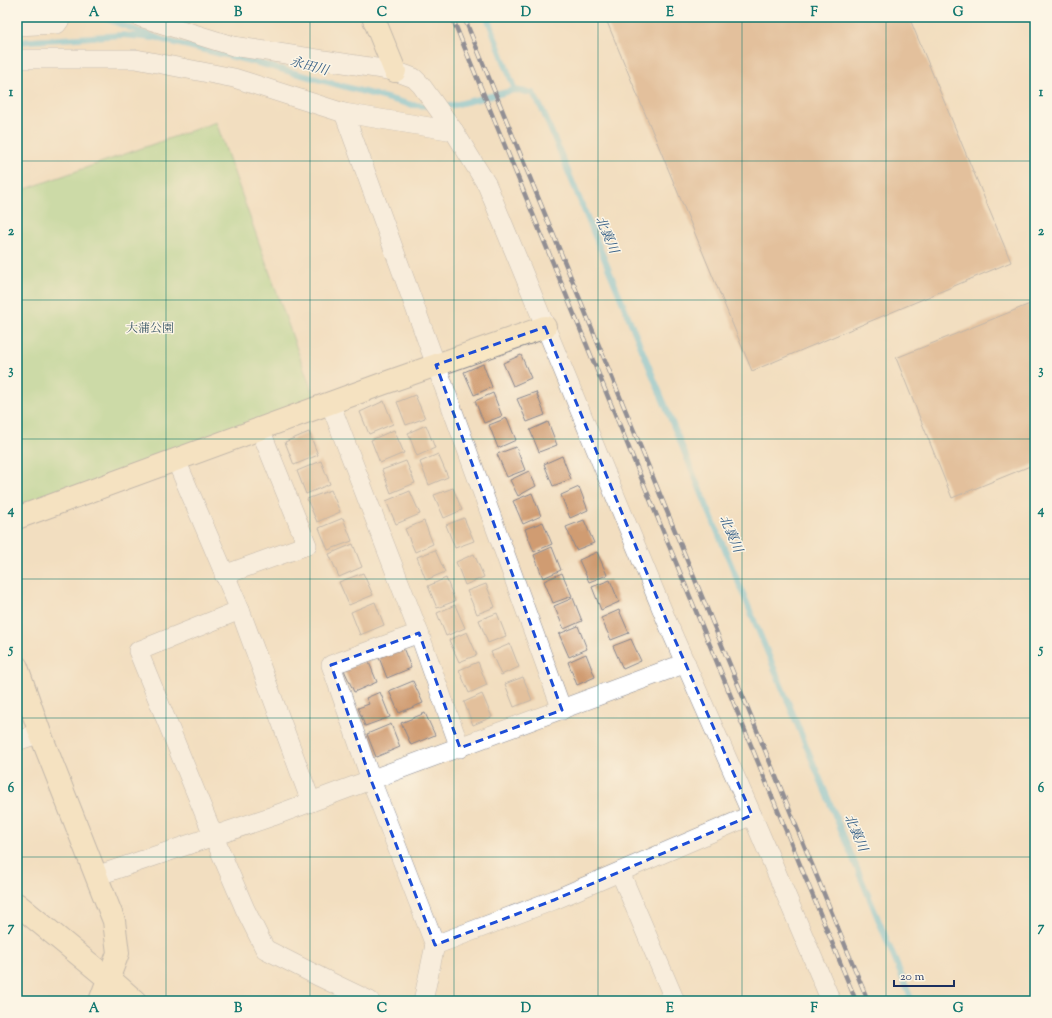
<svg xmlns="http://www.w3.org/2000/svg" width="1052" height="1018" viewBox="0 0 1052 1018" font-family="'Sorts Mill Goudy','Noto Serif JP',serif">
  <rect width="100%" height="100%" fill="#fcf5e5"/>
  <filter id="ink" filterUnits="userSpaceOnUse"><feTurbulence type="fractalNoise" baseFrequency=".025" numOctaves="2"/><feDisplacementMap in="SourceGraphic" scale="8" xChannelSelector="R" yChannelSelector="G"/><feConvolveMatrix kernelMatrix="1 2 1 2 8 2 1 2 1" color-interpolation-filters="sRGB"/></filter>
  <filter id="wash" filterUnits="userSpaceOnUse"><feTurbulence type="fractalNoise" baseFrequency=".012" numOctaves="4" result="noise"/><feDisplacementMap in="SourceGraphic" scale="16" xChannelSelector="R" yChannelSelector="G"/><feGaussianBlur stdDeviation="0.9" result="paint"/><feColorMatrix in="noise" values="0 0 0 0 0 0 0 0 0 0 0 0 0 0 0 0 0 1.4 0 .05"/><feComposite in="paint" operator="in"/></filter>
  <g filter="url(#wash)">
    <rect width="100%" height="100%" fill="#f2dec0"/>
    <!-- green -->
    <polygon fill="#9ed689" stroke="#5c8274" points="216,122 318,408 27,515 17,487 17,192"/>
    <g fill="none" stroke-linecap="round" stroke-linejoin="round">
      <!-- stream -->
      <g stroke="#60c1de" stroke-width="6">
        <polyline points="101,17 163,40 258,63 412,105 432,106"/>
        <polyline points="487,17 515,90"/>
        <polyline points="17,42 122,35 153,38"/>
        <polyline points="441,106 450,106 515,90 533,93 543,111 912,1001"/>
      </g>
    </g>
    <g id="blocks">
      <!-- building -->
      <g fill="#d09c72">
        <polygon points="605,17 909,17 1011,262 752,371"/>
        <polygon points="1035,302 1035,464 952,498 896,358"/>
        <polygon points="521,355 531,378 513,386 503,363"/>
        <polygon points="483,364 492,387 474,395 464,372"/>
        <polygon points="536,392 545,415 527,422 517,399"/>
        <polygon points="493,393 502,416 484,423 475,401"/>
        <polygon points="415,395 425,418 406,425 397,402"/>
        <polygon points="384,401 393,424 369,434 360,412"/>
        <polygon points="507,418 516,440 498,448 489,425"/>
        <polygon points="548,422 557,445 539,452 530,430"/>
        <polygon points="426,425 435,448 417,456 408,433"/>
        <polygon points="394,430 404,453 380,463 371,440"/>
        <polygon points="309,432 318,455 294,465 285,442"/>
        <polygon points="516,447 525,470 507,477 497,454"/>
        <polygon points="438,454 448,477 429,485 420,462"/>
        <polygon points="562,456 571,479 553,486 544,464"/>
        <polygon points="321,461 330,484 306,494 297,471"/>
        <polygon points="406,461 415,483 391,493 382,470"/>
        <polygon points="529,471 536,486 518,496 510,480"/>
        <polygon points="579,487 588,510 570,518 561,495"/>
        <polygon points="453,488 462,510 444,518 434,495"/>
        <polygon points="331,490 340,512 317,522 307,499"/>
        <polygon points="410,491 420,514 396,524 386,501"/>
        <polygon points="532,493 541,516 523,524 513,501"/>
        <polygon points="343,518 352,541 328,550 319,528"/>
        <polygon points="464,518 474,541 455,548 446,525"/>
        <polygon points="584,520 594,543 576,550 566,527"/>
        <polygon points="424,521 433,544 415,552 405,529"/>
        <polygon points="543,522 552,544 534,552 525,529"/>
        <polygon points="353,544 362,567 339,577 329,554"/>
        <polygon points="552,547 561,570 543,578 534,555"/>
        <polygon points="435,550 445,572 426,580 417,557"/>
        <polygon points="597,552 607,575 589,582 579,560"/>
        <polygon points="474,554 484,577 465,585 456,562"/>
        <polygon points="363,573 373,595 349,605 339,582"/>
        <polygon points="562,573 572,596 553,603 544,581"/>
        <polygon points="446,578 455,601 437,608 428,586"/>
        <polygon points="610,580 619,602 601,610 592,587"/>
        <polygon points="486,584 495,607 477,614 467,591"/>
        <polygon points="573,598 582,621 564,629 554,606"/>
        <polygon points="375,602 384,625 360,635 351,612"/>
        <polygon points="455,605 465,628 446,636 437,613"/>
        <polygon points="619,610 629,633 611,640 601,618"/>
        <polygon points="497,613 506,636 488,643 479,620"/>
        <polygon points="578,626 587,649 569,657 559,634"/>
        <polygon points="467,632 477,655 459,662 449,640"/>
        <polygon points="631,639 641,661 623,669 613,646"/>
        <polygon points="510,644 519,667 501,675 491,652"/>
        <polygon points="402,645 411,668 387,678 378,655"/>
        <polygon points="586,654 595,677 577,685 568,662"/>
        <polygon points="368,660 377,682 354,692 344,670"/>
        <polygon points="478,662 487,685 469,693 459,670"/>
        <polygon points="523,677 532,700 514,707 505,684"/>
        <polygon points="413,681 423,703 399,713 389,691"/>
        <polygon points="380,692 390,717 365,726 358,708 369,704 366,698"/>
        <polygon points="482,694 492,717 473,725 464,702"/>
        <polygon points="425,713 435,735 411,745 401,723"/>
        <polygon points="391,724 400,747 376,757 367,734"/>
      </g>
    </g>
  </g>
  <g filter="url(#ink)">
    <use href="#blocks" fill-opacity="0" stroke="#86868f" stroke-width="1"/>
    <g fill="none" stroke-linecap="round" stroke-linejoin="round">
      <defs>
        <g id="street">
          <polyline points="140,17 233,46 395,71 414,78 421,85 454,131 487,185 668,624 752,815 831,1001"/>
          <polyline points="17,26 57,24 62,17"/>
          <polyline points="17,59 136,59 234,78 344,113 454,131"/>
          <polyline points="344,113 562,710"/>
          <polyline points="330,403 419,633 331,665 371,780 435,945"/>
          <polyline points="176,460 240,610 138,651 214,837 245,909 265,949 320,977 370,1001"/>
          <polyline points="224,575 307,545 260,429"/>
          <polyline points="240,610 311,802"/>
          <polyline points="419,633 460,748"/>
          <polyline points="17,741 40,733"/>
          <polyline points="620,872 675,1001"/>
          <polyline points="96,876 273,816 686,663"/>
          <polyline points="423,1001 435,945 554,900 752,815"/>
        </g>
        <g id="secondary">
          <polyline points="373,17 395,71"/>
          <polyline points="17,518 382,384 545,327"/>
          <polyline points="17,667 40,733 114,921 118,953 100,1001"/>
          <polyline points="17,904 101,973 109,978 135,1001"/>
        </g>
      </defs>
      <!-- street casing -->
      <use href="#street" stroke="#86868f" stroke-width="20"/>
      <!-- secondary casing -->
      <use href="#secondary" stroke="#86868f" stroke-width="24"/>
      <!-- street -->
      <use href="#street" stroke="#fff" stroke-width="19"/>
      <!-- secondary -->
      <use href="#secondary" stroke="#f9e7c3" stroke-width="22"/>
      <defs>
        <g id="rail">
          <polyline points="452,17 856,1001"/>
          <polyline points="464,17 868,1001"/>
        </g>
      </defs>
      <!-- rail casing -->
      <use href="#rail" stroke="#1b2f5e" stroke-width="4.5"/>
      <!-- rail -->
      <use href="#rail" stroke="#fcf5e5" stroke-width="3" stroke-dasharray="9" stroke-linecap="butt"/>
    </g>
  </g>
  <!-- marked area -->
  <path d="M0 0H1052V1018H0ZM 545,327 L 668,624 L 752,815 L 554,900 L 435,945 L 371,780 L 331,665 L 419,633 L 460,748 L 562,710 L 436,365 Z" fill="#f2dec0" fill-opacity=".55" fill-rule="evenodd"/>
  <path fill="none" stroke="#1d4ed8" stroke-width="3" stroke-dasharray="8 5" stroke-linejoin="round" d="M 545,327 L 668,624 L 752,815 L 554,900 L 435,945 L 371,780 L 331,665 L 419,633 L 460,748 L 562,710 L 436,365 Z"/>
  <!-- grid -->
  <path fill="none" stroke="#0f766e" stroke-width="1" stroke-opacity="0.55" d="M 166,17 L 166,1001M 310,17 L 310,1001M 454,17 L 454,1001M 598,17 L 598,1001M 742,17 L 742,1001M 886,17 L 886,1001M 17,161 L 1035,161M 17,300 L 1035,300M 17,439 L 1035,439M 17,579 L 1035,579M 17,718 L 1035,718M 17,857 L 1035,857"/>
  <g text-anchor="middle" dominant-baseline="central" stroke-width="3" stroke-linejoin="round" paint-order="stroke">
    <!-- park labels -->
    <g font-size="12" fill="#3c5969" stroke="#fcf5e5">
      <text x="150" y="329">大蒲公園</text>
    </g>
    <!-- water labels -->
    <g font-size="13" font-style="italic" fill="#305b84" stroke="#fcf5e5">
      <text transform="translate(309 67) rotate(15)">永田川</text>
      <text transform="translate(606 235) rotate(67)">北裏川</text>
      <text transform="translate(730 534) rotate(67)">北裏川</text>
      <text transform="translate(855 833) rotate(67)">北裏川</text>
    </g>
  </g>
  <!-- margin -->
  <rect width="1052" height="1018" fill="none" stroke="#fcf5e5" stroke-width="44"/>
  <!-- scale -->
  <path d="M894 980v6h60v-6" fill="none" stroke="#1b2f5e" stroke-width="2"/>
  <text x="900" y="980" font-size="12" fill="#1b2f5e" stroke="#fcf5e5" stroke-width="3" paint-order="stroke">20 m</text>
  <rect x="22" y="22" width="1008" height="974" fill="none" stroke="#0f766e" stroke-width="1.5"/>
  <g font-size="13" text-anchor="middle" font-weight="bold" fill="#0f766e">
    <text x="94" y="16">A</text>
    <text x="238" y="16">B</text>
    <text x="382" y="16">C</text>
    <text x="526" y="16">D</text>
    <text x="670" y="16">E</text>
    <text x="814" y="16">F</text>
    <text x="958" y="16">G</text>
    <text x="11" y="96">1</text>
    <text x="1041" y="96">1</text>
    <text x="11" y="235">2</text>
    <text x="1041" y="235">2</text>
    <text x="11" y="374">3</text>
    <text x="1041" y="374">3</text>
    <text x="11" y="514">4</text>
    <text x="1041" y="514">4</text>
    <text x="11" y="653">5</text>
    <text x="1041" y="653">5</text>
    <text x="11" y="792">6</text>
    <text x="1041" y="792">6</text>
    <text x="11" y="931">7</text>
    <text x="1041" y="931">7</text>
    <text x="94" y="1012">A</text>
    <text x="238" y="1012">B</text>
    <text x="382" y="1012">C</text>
    <text x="526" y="1012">D</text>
    <text x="670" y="1012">E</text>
    <text x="814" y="1012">F</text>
    <text x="958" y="1012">G</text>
  </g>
</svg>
